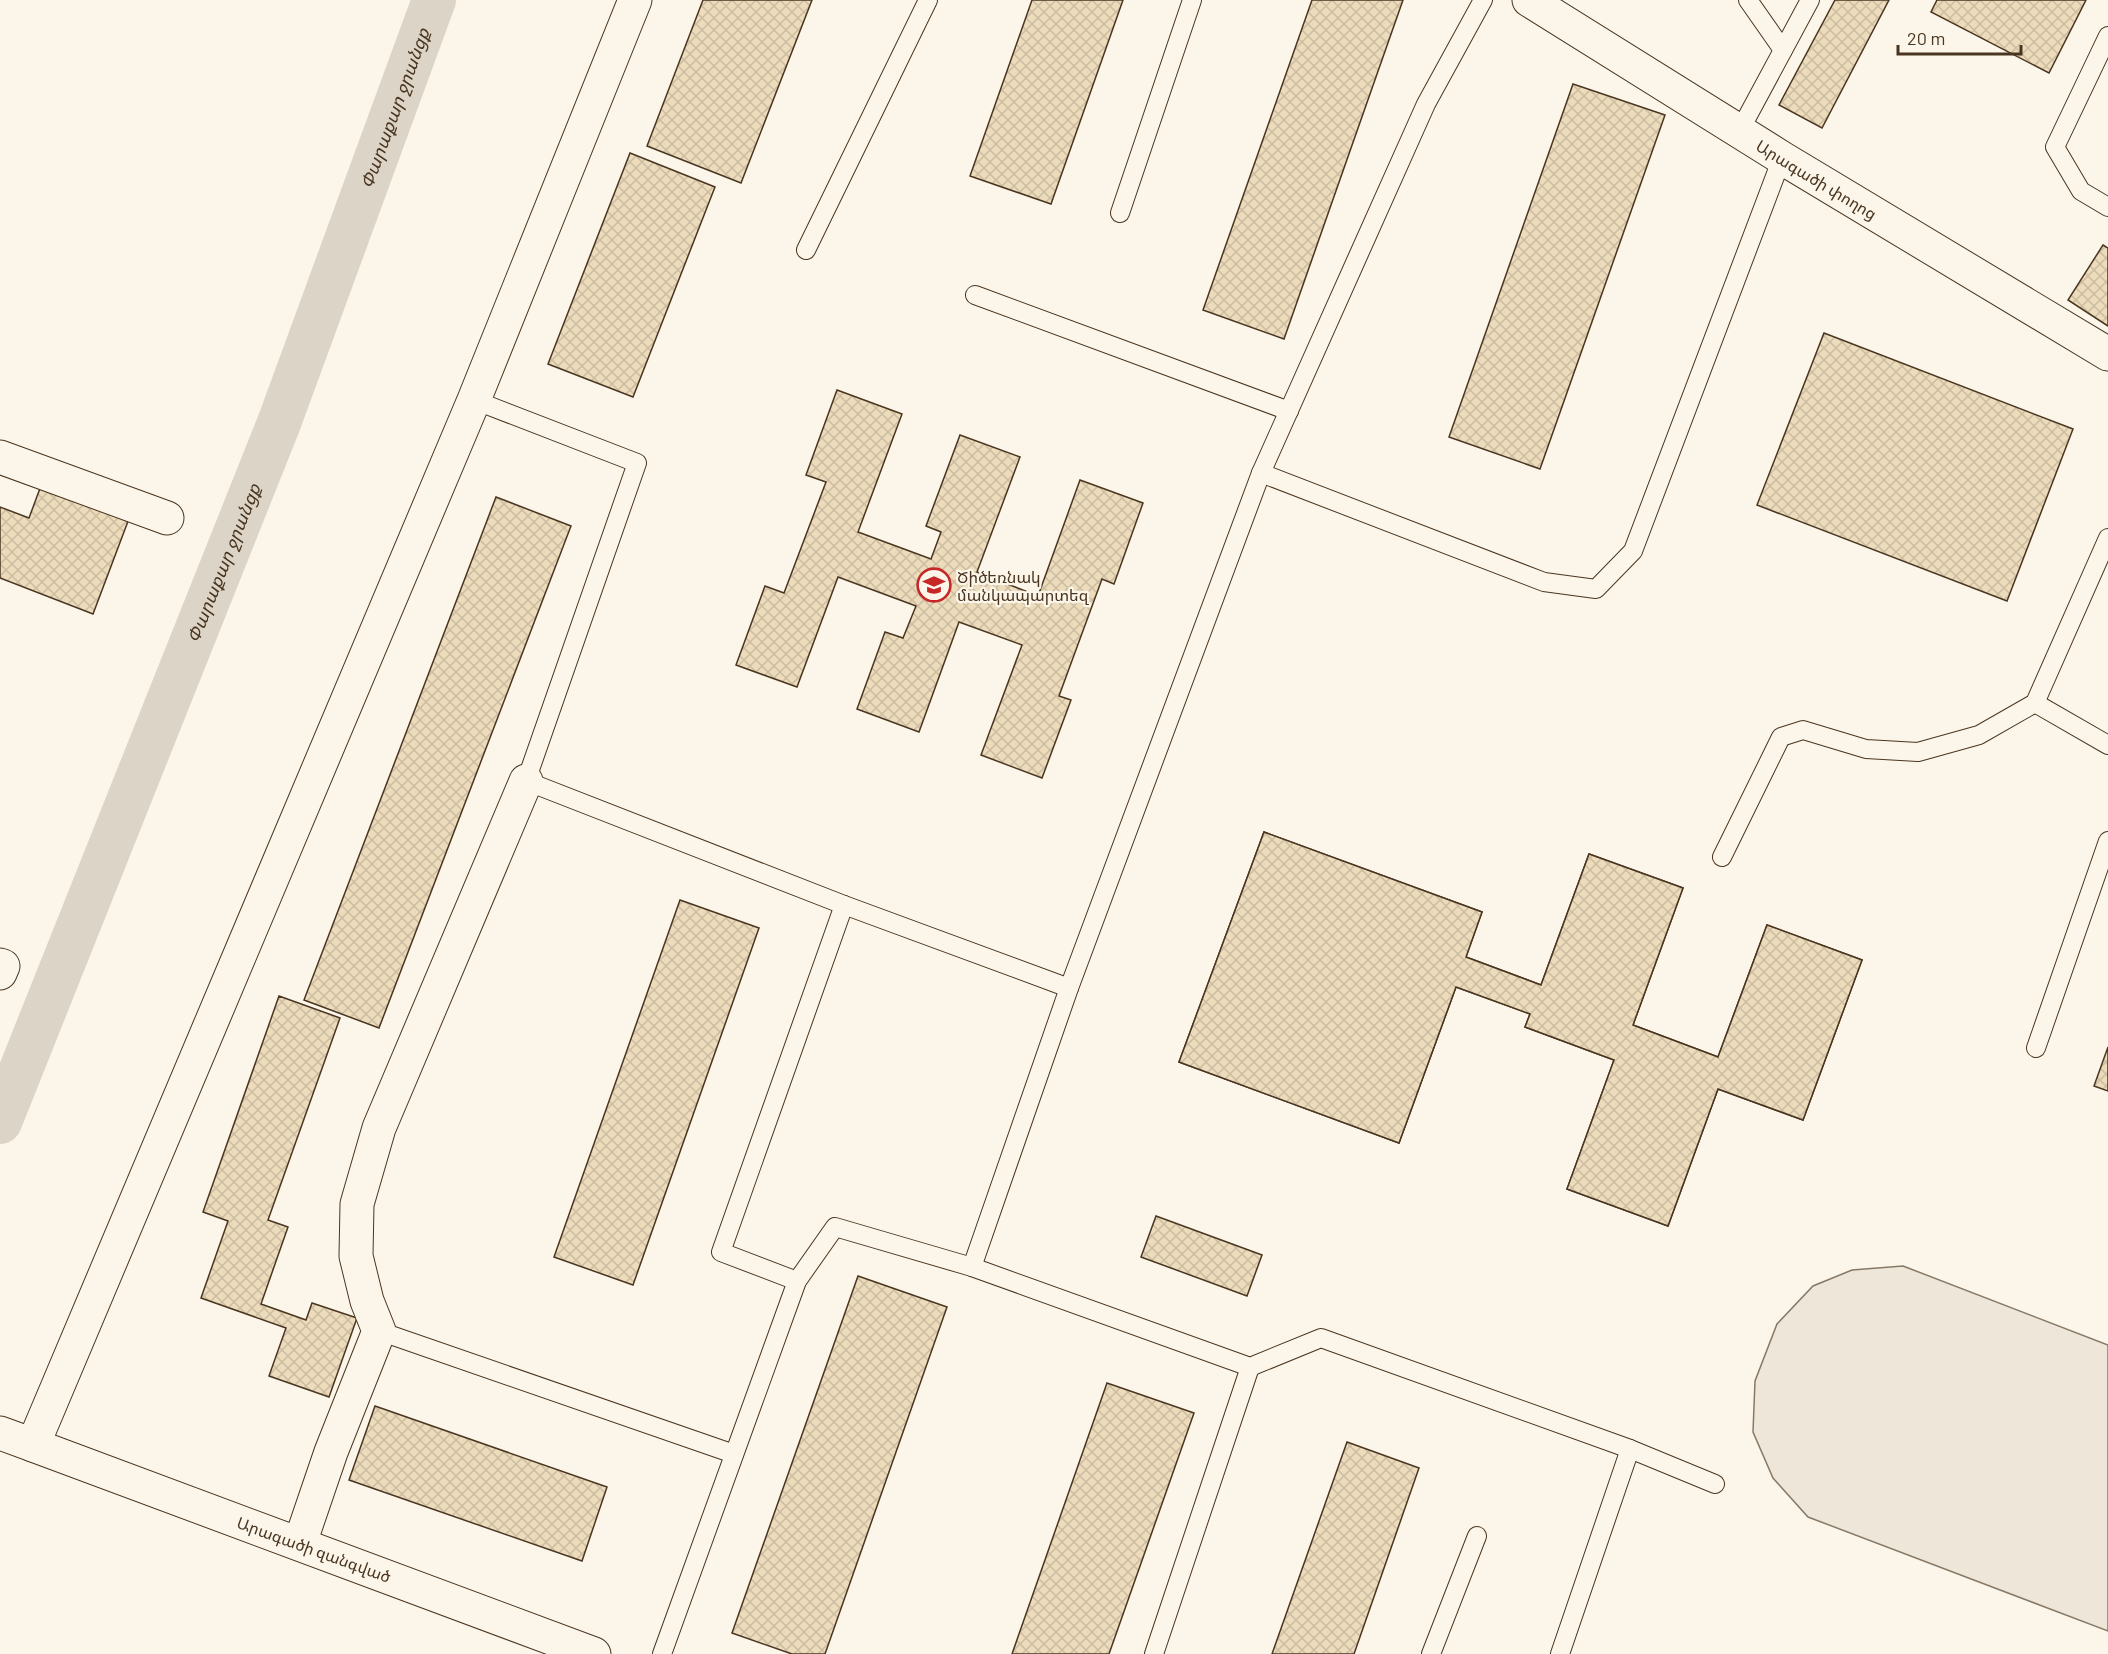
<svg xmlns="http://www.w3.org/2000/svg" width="2108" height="1654" viewBox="0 0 2108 1654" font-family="Barlow,'Noto Sans Armenian',sans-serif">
  <defs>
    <pattern id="building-cross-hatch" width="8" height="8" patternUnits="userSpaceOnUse" patternTransform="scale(1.5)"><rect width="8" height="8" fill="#ecdcbc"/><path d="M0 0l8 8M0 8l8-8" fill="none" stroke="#ccbda1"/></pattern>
  </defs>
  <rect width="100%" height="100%" fill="#fbf6e9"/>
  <!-- pitch -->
  <polygon fill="#ede6d9" stroke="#887966" stroke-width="1.5" points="1903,1266 2108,1345 2108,1631 1808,1517 1773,1478 1753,1432 1755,1381 1777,1324 1813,1286 1852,1270"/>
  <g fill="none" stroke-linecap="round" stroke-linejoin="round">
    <!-- canal -->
    <path stroke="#dcd4c6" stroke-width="44" id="s1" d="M 0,1122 L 279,423 L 434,0"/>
  </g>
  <!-- building -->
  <g fill="url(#building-cross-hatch)" stroke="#4a3520" stroke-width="1.5" fill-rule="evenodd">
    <polygon points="703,0 812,0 741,183 647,146"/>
    <polygon points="1032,0 1123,0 1051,204 970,176"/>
    <polygon points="1312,0 1403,0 1284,339 1203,310"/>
    <polygon points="1835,0 1889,0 1822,128 1779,105"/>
    <polygon points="1937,0 2086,0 2049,73 1931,12"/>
    <polygon points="1573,84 1665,115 1540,469 1449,437"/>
    <polygon points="630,153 715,187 633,397 548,364"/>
    <polygon points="2103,245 2108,248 2108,326 2068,300"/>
    <polygon points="1824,333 2073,429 2007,601 1757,505"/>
    <polygon points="837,390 902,414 858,532 931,559 941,532 926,526 960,435 1020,457 977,572 1038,596 1080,480 1143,503 1114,584 1102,579 1059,696 1071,700 1042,778 981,755 1022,645 959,622 919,732 857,709 885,632 903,638 916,606 838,577 797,687 736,665 765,586 784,593 826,482 806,475"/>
    <polygon points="42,483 130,516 93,614 0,578 0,507 29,518"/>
    <polygon points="496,497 571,526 379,1028 304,1000"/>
    <path d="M 1264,832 L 1482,912 L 1466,957 L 1541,985 L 1589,854 L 1683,888 L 1633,1025 L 1718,1057 L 1767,925 L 1862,960 L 1803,1120 L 1718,1089 L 1668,1226 L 1567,1189 L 1614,1060 L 1525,1027 L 1530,1014 L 1456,987 L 1399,1143 L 1179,1062 ZM 1313,942 L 1376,965 L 1350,1038 L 1286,1014 Z"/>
    <polygon points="1264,832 1482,912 1466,957 1541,985 1589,854 1683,888 1633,1025 1718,1057 1767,925 1862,960 1803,1120 1718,1089 1668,1226 1567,1189 1614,1060 1525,1027 1530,1014 1456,987 1399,1143 1179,1062"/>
    <polygon points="680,900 759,928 633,1285 554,1257"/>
    <polygon points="279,996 340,1018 268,1220 288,1227 261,1304 306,1320 312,1303 357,1318 329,1397 269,1376 286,1328 201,1298 228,1221 203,1212"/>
    <polygon points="2108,1047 2108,1091 2094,1086"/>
    <polygon points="1156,1216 1262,1255 1247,1296 1141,1257"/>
    <polygon points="858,1276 947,1307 825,1654 792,1654 732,1633"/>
    <polygon points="1107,1383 1194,1413 1109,1654 1012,1654"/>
    <polygon points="375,1406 607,1487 582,1561 349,1480"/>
    <polygon points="1347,1442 1419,1468 1354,1654 1272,1654"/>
  </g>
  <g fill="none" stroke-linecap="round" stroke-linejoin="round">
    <defs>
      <g id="lane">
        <polyline points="1748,0 1783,50"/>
        <polyline points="2108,36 2055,147 2081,191 2108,207"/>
        <polyline points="1739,132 1810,0"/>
        <polyline points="1120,213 1192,0"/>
        <polyline points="806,250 928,0"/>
        <polyline points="975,295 1289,411"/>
        <polyline points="474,400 637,463 526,781 844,905 1069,988"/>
        <polyline points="1261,473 1544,582 1596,589 1633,551 1782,158"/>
        <polyline points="2035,703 2108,745"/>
        <polyline points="1722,857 1781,737 1803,730 1866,749 1918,752 1979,735 2035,703 2108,538"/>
        <polyline points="2036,1048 2108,841"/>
        <polyline points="972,1267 1069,988 1261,473 1426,104 1483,0"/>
        <polyline points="797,1281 721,1252 844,905"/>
        <polyline points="379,1331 734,1454"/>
        <polyline points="662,1654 797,1281 835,1227 972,1267 1250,1367 1321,1338 1630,1449 1715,1484"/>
        <polyline points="1154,1654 1250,1367"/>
        <polyline points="1431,1654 1477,1536"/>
        <polyline points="1560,1654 1630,1449"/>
      </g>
      <g id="street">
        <polyline points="0,457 167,518"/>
        <polyline points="0,965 3,966 0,973"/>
        <polyline points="0,1433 33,1445"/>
        <polyline points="300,1543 331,1452 379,1331 367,1301 356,1256 357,1204 379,1128 526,781"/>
      </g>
      <g id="secondary">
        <path id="s2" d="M 1529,0 L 1782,158 L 2108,354"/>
        <polyline points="594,1654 33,1445 474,400 635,0"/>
      </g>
    </defs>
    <!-- lane casing -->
    <use href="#lane" stroke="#4a3520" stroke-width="20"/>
    <!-- street casing -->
    <use href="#street" stroke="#4a3520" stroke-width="35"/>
    <!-- secondary casing -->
    <use href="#secondary" stroke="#4a3520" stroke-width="35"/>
    <!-- lane -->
    <use href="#lane" stroke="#fbf6e9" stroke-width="18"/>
    <!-- street -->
    <use href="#street" stroke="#fbf6e9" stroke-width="33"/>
    <!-- secondary -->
    <use href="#secondary" stroke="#fbf6e9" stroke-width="33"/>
  </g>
  <!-- icons -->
  <defs>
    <symbol id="school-ring" viewBox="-11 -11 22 22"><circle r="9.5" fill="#fbf6e9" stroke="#c62828" stroke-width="1.5"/><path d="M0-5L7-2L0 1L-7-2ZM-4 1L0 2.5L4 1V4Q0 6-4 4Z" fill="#c62828"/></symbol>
  </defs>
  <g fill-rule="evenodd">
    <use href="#school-ring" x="915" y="566" width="38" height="38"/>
  </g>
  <g text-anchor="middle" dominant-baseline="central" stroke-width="4.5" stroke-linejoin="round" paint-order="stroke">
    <!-- street labels -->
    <g font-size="16" fill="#4a3520" stroke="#fbf6e9">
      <text stroke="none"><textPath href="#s2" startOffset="339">Արագածի փողոց</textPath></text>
      <text transform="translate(314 1549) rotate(20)">Արագածի զանգված</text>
    </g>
    <!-- poi labels -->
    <g font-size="16" fill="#4a3520" stroke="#fbf6e9" text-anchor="start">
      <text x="957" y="576">Ծիծեռնակ<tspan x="957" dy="18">մանկապարտեզ</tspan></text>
    </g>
    <!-- water labels -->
    <g font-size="18" font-style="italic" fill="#4a3520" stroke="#fbf6e9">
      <text stroke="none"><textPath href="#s1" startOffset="1088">Փարաքար ջրանցք</textPath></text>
      <text stroke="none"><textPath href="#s1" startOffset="602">Փարաքար ջրանցք</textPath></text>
    </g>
  </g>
  <!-- scale -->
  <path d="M1898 45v9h123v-9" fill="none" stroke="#4a3520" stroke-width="3"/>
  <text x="1907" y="45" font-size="18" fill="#4a3520" stroke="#fbf6e9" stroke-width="4.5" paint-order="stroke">20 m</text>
</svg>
